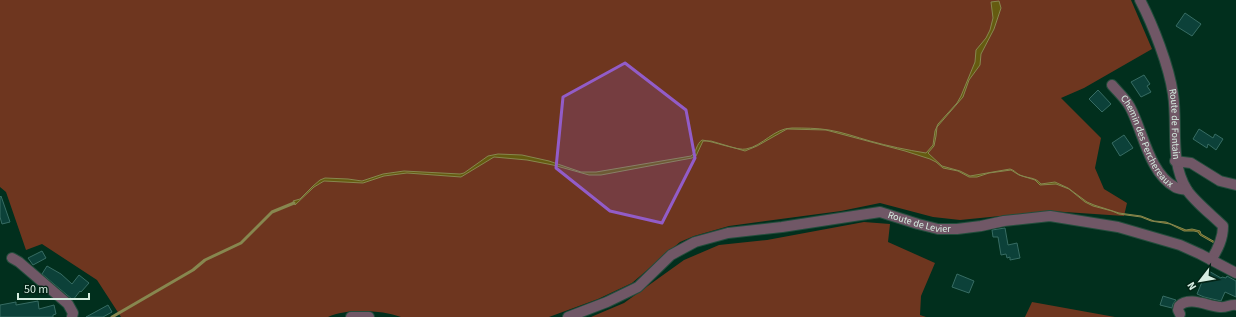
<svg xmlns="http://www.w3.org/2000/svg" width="1236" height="317" viewBox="0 0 1236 317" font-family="'Source Sans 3',sans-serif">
  <rect width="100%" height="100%" fill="#012f1d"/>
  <!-- green -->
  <g fill="#6e361f">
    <path d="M 0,0 L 1131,0 L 1152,49 L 1084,88 L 1061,98 L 1101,138 L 1095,168 L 1104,189 L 1127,203 L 1124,216 L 1050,211 L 960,220 L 933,217 L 880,203 L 841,211 L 729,226 L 694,236 L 680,242 L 632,283 L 598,299 L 549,317 L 401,317 C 382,310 347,308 328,317 L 121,317 L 97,280 L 42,244 L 26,250 L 6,192 L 0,187 Z"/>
    <polygon points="864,222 890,224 888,242 935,263 921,296 920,315 926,317 591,317 624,303 684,260 719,245 767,240"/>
    <polygon points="1032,302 1115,317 1025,317"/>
  </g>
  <!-- water -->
  <path fill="#655b10" stroke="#87874f" d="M 999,1 L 1001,8 L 994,29 L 981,54 L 980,65 L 969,80 L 963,97 L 937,127 L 936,136 L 934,146 L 928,153 L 942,166 L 960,171 L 970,176 L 1010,169 C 1014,170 1015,172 1018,174 C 1026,179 1035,176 1041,184 L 1055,182 L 1068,188 L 1087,202 L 1094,205 L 1119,213 L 1141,216 L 1154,221 L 1166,222 L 1186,230 L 1192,229 L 1200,231 L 1201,234 L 1215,242 L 1214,243 L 1200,235 L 1198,232 L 1194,231 L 1184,231 L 1170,224 L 1151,221 L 1141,217 L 1119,214 L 1112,211 L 1093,206 L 1085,202 L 1069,189 L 1056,184 L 1040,185 L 1035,180 L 1019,175 L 1011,170 L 989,173 L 977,177 L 969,177 L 958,171 L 943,168 L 936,162 L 930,159 L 905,151 L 826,130 L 787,129 L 757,146 L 745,151 L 711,141 L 703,141 L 696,156 L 692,158 L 601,175 L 589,175 L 553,165 L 527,160 L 494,157 L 461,177 L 407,173 L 384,176 L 363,183 L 324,181 L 314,187 L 295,205 L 293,201 L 300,199 L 313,186 L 320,180 L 325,178 L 348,179 L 362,181 L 383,174 L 404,171 L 460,174 L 464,173 L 488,156 L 498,154 L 522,155 L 549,161 L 581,172 L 596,172 L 691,156 C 697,152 696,144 702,140 C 712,141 739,151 746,149 C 763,146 774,128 792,128 C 804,128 817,128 829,130 C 842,132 856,137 870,141 C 888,146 907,150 926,153 L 933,145 L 935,131 L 938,124 L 957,103 L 961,96 L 975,62 L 976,50 L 986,38 L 990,30 L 993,18 L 991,2 Z"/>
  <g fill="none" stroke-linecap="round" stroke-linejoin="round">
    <!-- stream -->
    <polyline stroke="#87874f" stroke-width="3" points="112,317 193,270 205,260 241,243 272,212 294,203"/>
  </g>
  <!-- building -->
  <g fill="#0c4139" stroke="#376c63">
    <polygon points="1185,13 1201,24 1192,36 1176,26"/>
    <polygon points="1144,75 1150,84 1147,86 1151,92 1141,97 1131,82"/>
    <polygon points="1098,90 1111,104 1102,112 1089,99"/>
    <polygon points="1199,129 1213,138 1215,134 1223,139 1216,150 1208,144 1207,148 1193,139"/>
    <polygon points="1124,135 1133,148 1120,156 1112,143"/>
    <polygon points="1,196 10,222 2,224 0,217 0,197"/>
    <polygon points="1005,228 1008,245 1017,243 1020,258 1010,260 1010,257 1007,258 1006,254 1001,255 998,237 993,237 992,230"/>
    <polygon points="42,251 46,258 33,265 28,258"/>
    <polygon points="47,266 61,274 72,284 79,275 89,283 81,292 80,291 73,300 42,274"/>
    <polygon points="1207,270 1221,278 1222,277 1226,278 1227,276 1236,281 1236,297 1225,292 1221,301 1204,297 1197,294"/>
    <polygon points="957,274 974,281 969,293 952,287"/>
    <polygon points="1163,296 1176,300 1173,304 1172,308 1160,305"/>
    <polygon points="38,301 39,309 54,305 56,314 53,315 53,317 0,317 0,305 16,302 16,305"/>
    <polygon points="108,305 112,312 103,317 86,317"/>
  </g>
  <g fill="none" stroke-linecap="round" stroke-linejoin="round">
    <defs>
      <g id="minor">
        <path id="s1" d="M 1140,0 C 1153,25 1169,66 1173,94 C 1178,126 1169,161 1187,190 C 1194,201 1213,216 1223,226 C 1223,239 1218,249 1211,260"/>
        <path id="s2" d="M 1112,85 C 1118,92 1126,99 1130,107 C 1143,131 1149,173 1175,187 C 1178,189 1183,189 1187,190"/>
        <polyline points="1175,161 1191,163 1220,181 1236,185"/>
        <polyline points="12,258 19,262 68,304 73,313 72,317"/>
        <path d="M 1180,314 L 1178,310 L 1179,306 C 1189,296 1208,306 1220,307 C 1226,308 1230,304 1236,305"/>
        <polyline points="351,317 369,317"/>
        <path id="s3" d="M 568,317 L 607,302 L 638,287 L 671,255 L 695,242 L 728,233 L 782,227 L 880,212 L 918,224 L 938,229 L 957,229 L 981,226 L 1004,221 L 1050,216 L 1118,227 L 1180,245 L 1200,254 L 1236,273"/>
      </g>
    </defs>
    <!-- minor casing -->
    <use href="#minor" stroke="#234d3c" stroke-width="12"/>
    <!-- minor -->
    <use href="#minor" stroke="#705766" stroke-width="10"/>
  </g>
  <!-- marked area -->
  <path fill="#925cc8" fill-opacity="0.2" stroke="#925cc8" stroke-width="3" stroke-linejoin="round" d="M 625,63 L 686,110 L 695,158 L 662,223 L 610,211 L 556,168 L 563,97 Z"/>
  <g text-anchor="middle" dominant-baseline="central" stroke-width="3" stroke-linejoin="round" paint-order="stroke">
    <!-- street labels -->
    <g font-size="10" fill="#d6ede1" stroke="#032416">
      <text stroke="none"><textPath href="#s1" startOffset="130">Route de Fontain</textPath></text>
      <text stroke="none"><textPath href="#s2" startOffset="67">Chemin des Perchereaux</textPath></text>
      <text stroke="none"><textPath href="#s3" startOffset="378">Route de Levier</textPath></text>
    </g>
  </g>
  <!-- north arrow -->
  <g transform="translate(1200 281) rotate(239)" stroke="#032416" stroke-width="3" paint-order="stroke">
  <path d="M0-3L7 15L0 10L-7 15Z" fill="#d6ede1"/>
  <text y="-6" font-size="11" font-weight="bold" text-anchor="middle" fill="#d6ede1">N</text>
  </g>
  <!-- scale -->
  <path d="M18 293v6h71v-6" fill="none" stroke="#d6ede1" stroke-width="2"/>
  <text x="24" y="293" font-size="12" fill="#d6ede1" stroke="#032416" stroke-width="3" paint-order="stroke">50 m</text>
</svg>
